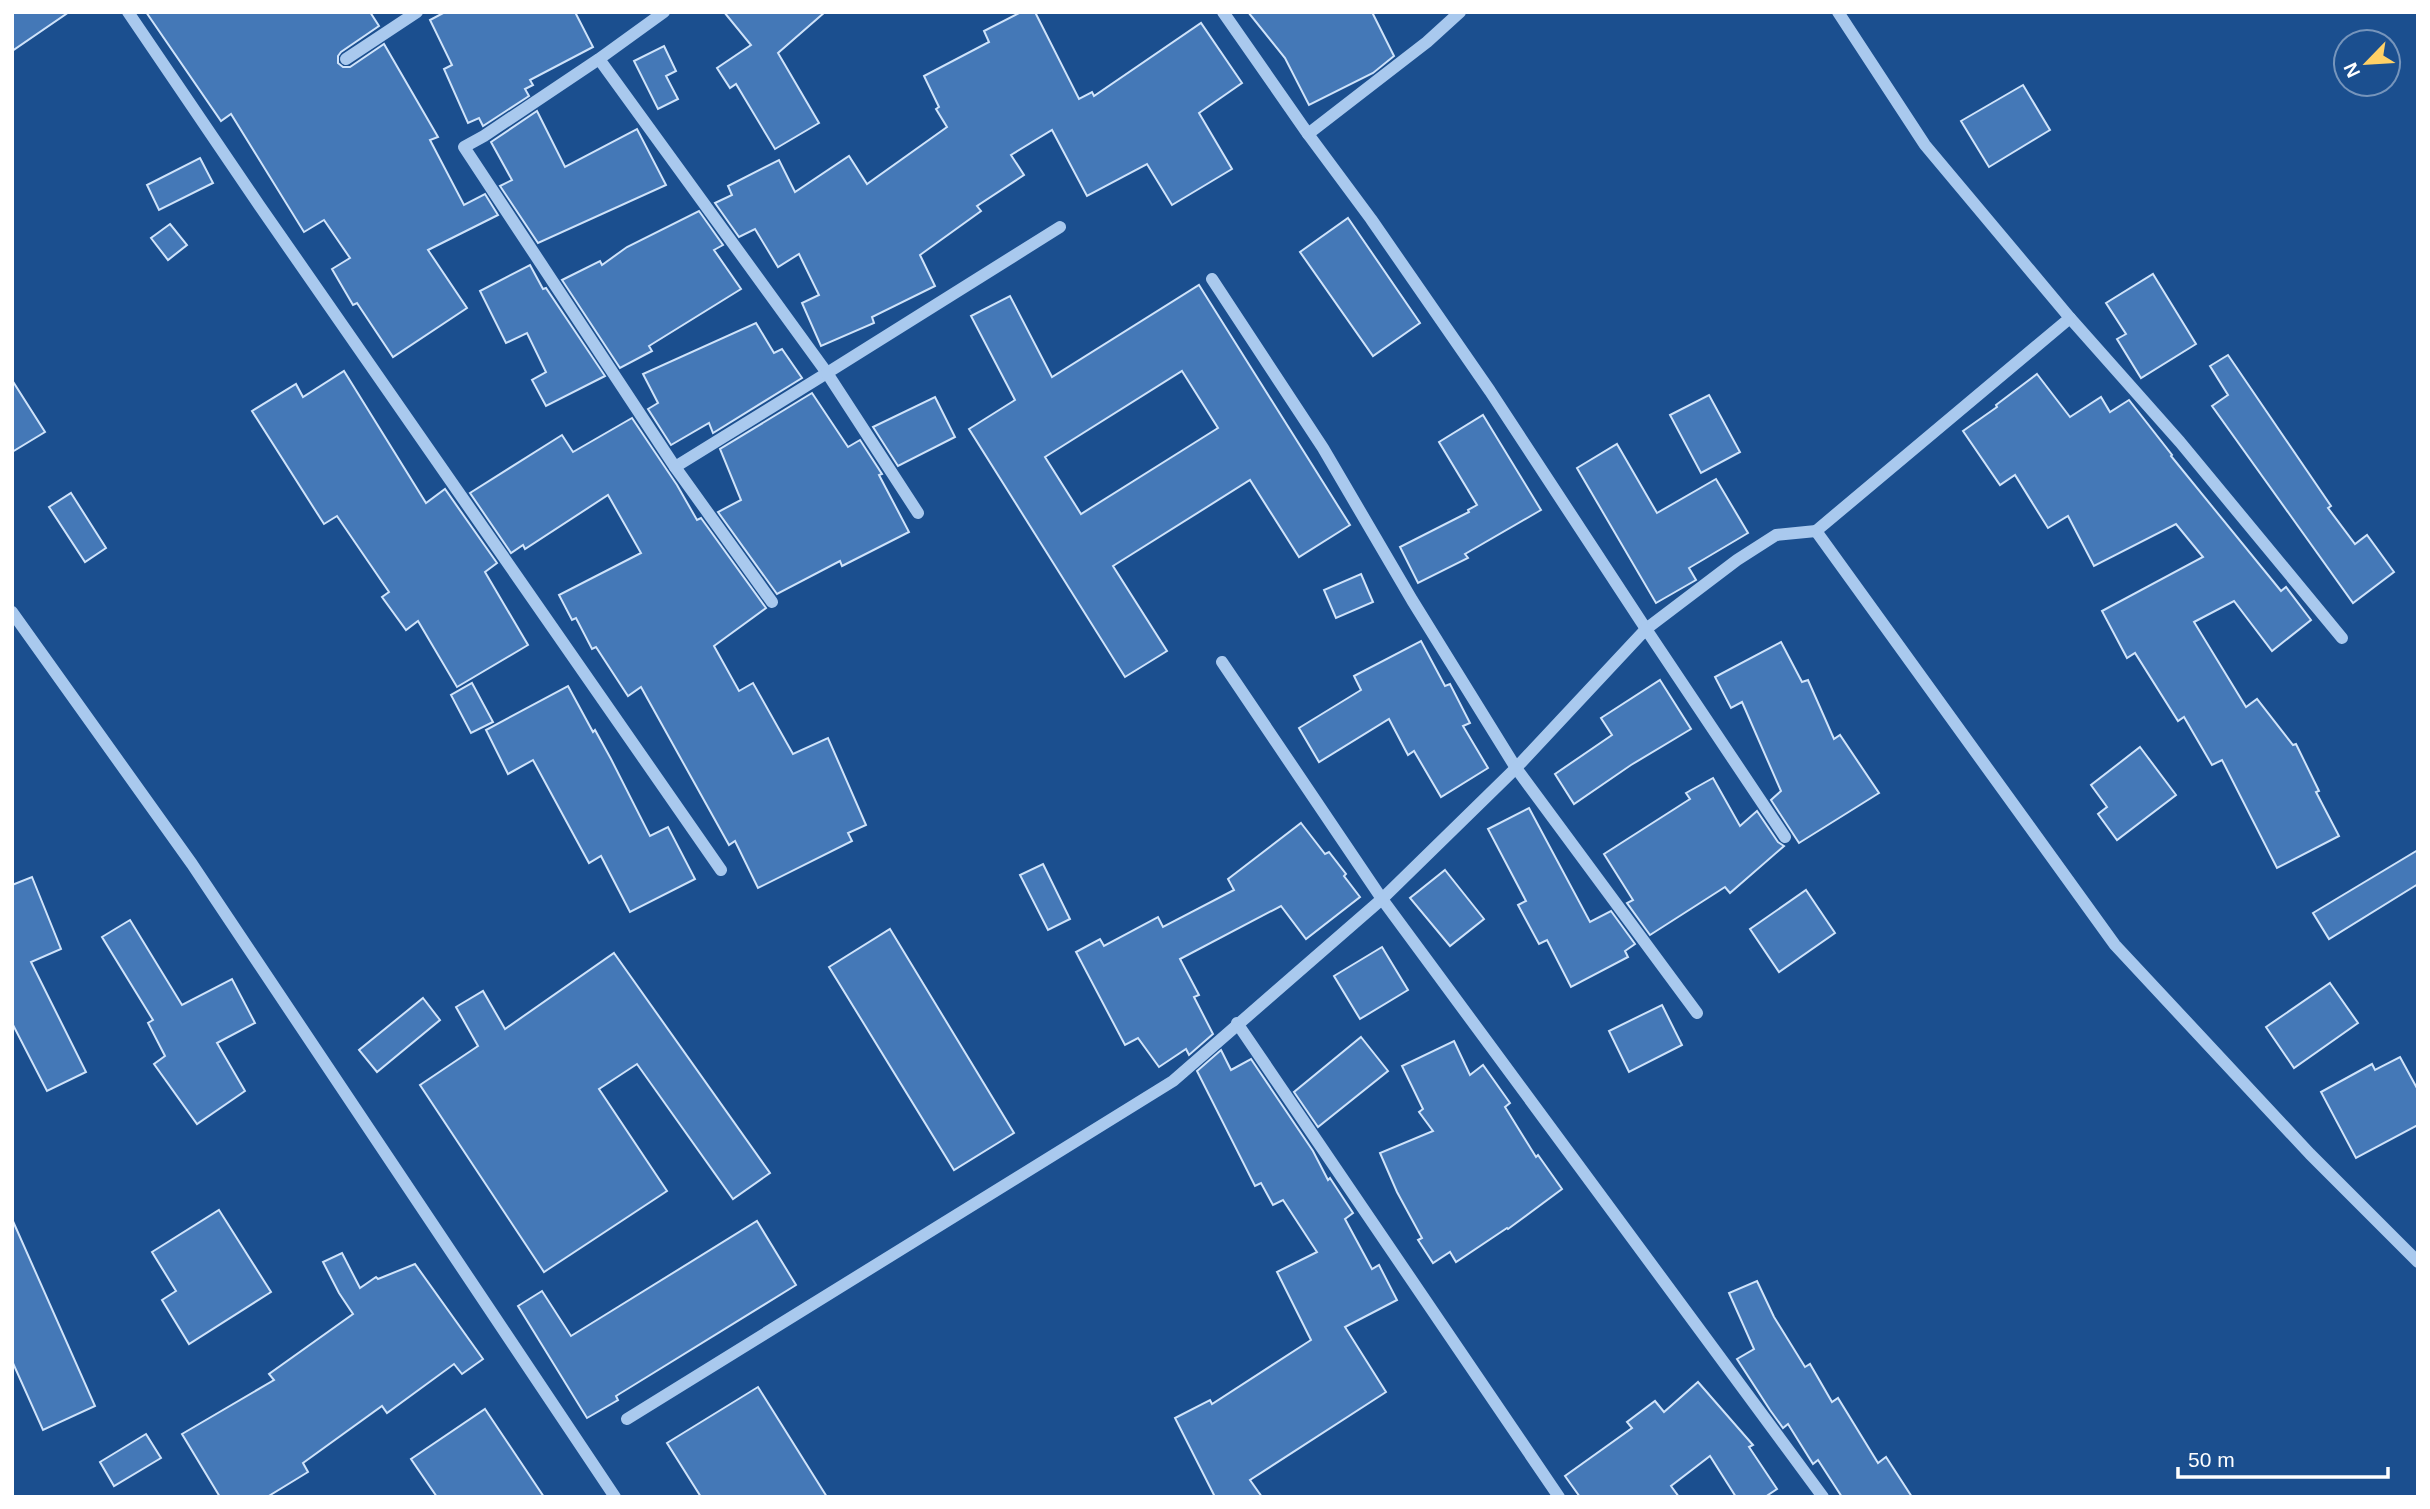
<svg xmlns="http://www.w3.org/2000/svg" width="2430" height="1509" viewBox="0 0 2430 1509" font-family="Helvetica,sans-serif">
  <rect width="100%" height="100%" fill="#1b4f8f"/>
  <!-- building -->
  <g fill="#4478b7" stroke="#cfe3fa" stroke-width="2" fill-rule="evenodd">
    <polygon points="12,12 69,12 12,51"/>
    <polygon points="146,12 370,12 379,26 341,52 338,56 338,63 343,67 350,67 384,44 438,137 430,140 464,205 485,194 498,215 428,250 467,308 393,357 357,303 353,305 332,269 350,258 324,220 304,232 231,114 221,121"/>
    <polygon points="445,12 575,12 593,47 530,80 533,85 525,89 529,96 483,126 479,118 468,123 444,69 452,65 430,20"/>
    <polygon points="724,12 825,12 778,53 819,123 775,149 736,84 730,88 717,68 751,45"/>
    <polygon points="1021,12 1035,12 1079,99 1092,92 1094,96 1201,23 1242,83 1199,113 1232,169 1172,205 1147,164 1087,196 1052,130 1011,155 1024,175 977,206 981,211 920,255 935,286 872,317 874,323 821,346 802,303 819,295 799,254 778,267 755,229 739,237 715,203 732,195 728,186 779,160 795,192 849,156 867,184 947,127 936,109 939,107 924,76 989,42 984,31"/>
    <polygon points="1248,12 1372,12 1394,56 1373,73 1309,105 1285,58"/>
    <polygon points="664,46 676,71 666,76 678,99 658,109 634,61"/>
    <polygon points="2023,85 2050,130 1989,167 1961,121"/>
    <polygon points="537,111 565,167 637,129 666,185 538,243 500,186 512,180 491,142"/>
    <polygon points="200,158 213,183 159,210 147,185"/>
    <polygon points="699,211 723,245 714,250 741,289 649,346 652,351 620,368 562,280 600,261 602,265 627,247"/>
    <polygon points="1348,218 1420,323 1373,356 1300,252"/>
    <polygon points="170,224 187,245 168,260 151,238"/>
    <polygon points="530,265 543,289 546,288 605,376 546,406 532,380 546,372 527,333 506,343 480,291"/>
    <polygon points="2153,274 2196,344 2141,378 2117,339 2126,334 2106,303"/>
    <path d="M 1199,285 L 1350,525 L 1299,557 L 1250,480 L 1113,566 L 1167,651 L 1125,677 L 969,429 L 1015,400 L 971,316 L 1010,296 L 1052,377 ZM 1182,371 L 1218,428 L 1081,514 L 1045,457 Z"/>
    <polygon points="756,323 774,353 782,349 802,378 713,433 709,423 671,445 648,409 658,403 643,374"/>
    <polygon points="2228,355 2331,506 2328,508 2355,544 2367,535 2394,572 2353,603 2212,406 2228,395 2210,366"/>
    <polygon points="344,371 426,503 445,489 497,563 485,572 528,645 457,687 418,621 406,630 382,597 389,592 337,516 324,524 252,411 296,384 303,397"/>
    <polygon points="2037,374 2070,417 2101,397 2110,412 2129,400 2172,455 2171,456 2281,591 2286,587 2311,620 2272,651 2234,601 2194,622 2246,707 2257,699 2293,745 2296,744 2319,791 2316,792 2339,836 2277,868 2222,760 2212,765 2184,717 2178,721 2135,653 2127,658 2102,611 2203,557 2176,524 2094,566 2068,516 2048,528 2015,475 2000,485 1963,431 1997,407 1996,405"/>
    <polygon points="12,380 45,432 12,452"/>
    <polygon points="812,393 848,447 860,440 882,474 879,475 909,532 842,566 840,561 777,594 718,512 741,500 720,449"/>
    <polygon points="1709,395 1740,452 1701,473 1670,415"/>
    <polygon points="935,397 955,437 898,466 873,427"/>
    <polygon points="1483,415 1541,510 1465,554 1468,558 1418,583 1400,547 1469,512 1468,510 1477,505 1439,442"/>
    <polygon points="632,418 677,485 697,520 701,518 766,608 714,646 739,691 753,683 793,754 828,738 866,825 848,833 852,841 758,888 735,841 729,845 641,687 628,696 596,647 592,649 576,618 572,620 559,595 641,553 608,495 525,549 523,545 511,553 470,493 562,435 573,452"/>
    <polygon points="1617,444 1657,513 1716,479 1748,533 1689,568 1696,580 1656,603 1577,468"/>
    <polygon points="71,493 106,548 85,562 49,507"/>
    <polygon points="1361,574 1373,602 1336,618 1324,590"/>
    <polygon points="1421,641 1445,686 1450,684 1470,723 1463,726 1488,768 1441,797 1414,751 1408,755 1389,719 1319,762 1299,728 1361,690 1354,676"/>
    <polygon points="1781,642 1802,682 1808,680 1834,739 1840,735 1879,793 1799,843 1771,800 1781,791 1742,702 1731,708 1715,677"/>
    <polygon points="1660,680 1691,729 1631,765 1574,804 1555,774 1612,735 1601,718"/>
    <polygon points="472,683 493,722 471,733 451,695"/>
    <polygon points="568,686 593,732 595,730 611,759 650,836 668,827 695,879 630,912 601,856 589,863 533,760 508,774 486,730"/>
    <polygon points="2140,747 2176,795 2117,840 2098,814 2107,807 2091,785"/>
    <polygon points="1713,778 1740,826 1757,811 1778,842 1784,846 1730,893 1725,887 1650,935 1627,903 1633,900 1604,854 1690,799 1686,793"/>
    <polygon points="1529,808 1590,922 1611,911 1635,944 1625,951 1628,957 1571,987 1547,940 1539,944 1518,905 1526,901 1488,829"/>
    <polygon points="1301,823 1325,854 1329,852 1346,874 1344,876 1360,897 1306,939 1281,906 1180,959 1199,995 1194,997 1213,1034 1189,1055 1186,1049 1159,1067 1138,1038 1125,1045 1076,952 1100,939 1104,946 1158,917 1163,927 1234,890 1228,879"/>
    <polygon points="2418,850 2418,884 2329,939 2313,913"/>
    <polygon points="1043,864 1070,919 1048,930 1020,875"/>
    <polygon points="1445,870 1484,919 1450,946 1410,898"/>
    <polygon points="32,877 61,949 31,962 86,1072 47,1091 12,1023 12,885"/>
    <polygon points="1806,890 1835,933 1779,972 1750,929"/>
    <polygon points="130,920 182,1005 232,979 255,1023 217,1043 245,1091 197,1124 154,1064 165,1056 148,1023 153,1020 102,937"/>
    <polygon points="890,929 1014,1133 954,1170 829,967"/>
    <polygon points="1382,947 1408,990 1360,1019 1334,976"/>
    <polygon points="614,953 770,1173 733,1199 637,1064 599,1089 667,1191 544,1272 420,1085 478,1046 456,1007 483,991 505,1029"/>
    <polygon points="2330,983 2358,1023 2294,1068 2266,1027"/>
    <polygon points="423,998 440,1020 377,1072 359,1050"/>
    <polygon points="1662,1005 1682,1045 1629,1072 1609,1031"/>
    <polygon points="1361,1037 1388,1071 1318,1127 1294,1092"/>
    <polygon points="1454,1041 1470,1075 1483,1065 1510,1103 1505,1107 1536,1157 1538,1155 1562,1189 1508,1229 1507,1228 1456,1262 1450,1252 1433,1263 1418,1240 1422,1238 1397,1192 1380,1153 1433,1131 1419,1112 1423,1109 1402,1066"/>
    <polygon points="1221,1050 1231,1070 1251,1059 1313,1151 1328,1180 1330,1178 1353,1213 1345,1219 1372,1269 1379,1265 1397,1300 1345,1327 1386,1392 1250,1480 1262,1497 1215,1497 1175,1418 1210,1400 1212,1404 1311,1340 1277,1272 1317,1252 1283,1200 1273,1205 1261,1183 1255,1186 1197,1071"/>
    <polygon points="2400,1057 2418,1090 2418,1125 2356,1158 2321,1092 2372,1064 2375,1070"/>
    <polygon points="219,1210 271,1292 189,1344 162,1300 176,1291 152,1252"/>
    <polygon points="12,1219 95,1406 43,1430 12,1361"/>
    <polygon points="757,1221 796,1285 616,1396 618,1400 587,1418 518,1306 542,1291 571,1336"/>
    <polygon points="342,1253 360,1288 376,1277 378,1279 415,1264 483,1359 462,1374 454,1364 387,1413 382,1406 303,1463 308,1472 267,1497 220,1497 182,1434 274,1380 269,1374 353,1314 339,1293 323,1262"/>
    <polygon points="1757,1281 1774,1317 1805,1367 1810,1364 1832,1402 1838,1398 1878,1463 1886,1457 1912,1497 1842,1497 1818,1460 1813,1464 1788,1424 1783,1428 1770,1410 1737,1359 1754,1349 1729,1293"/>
    <polygon points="1698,1382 1753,1445 1749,1447 1777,1489 1765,1497 1736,1497 1710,1456 1671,1486 1679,1497 1580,1497 1565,1476 1632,1428 1627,1422 1655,1401 1664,1412"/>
    <polygon points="758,1387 827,1497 701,1497 667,1443"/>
    <polygon points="485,1409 544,1497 437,1497 411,1459"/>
    <polygon points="146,1434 161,1458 114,1486 100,1462"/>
  </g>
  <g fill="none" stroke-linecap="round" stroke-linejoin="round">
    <!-- minor -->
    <g stroke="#a9c9ee" stroke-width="12">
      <polyline points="128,12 259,205 721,870"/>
      <polyline points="1223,12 1308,134"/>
      <polyline points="1460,12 1427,42 1308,134 1371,219 1490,391 1646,629 1737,560 1776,535 1816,531"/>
      <polyline points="1838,12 1925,145 2070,318 1816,531 2115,945 2310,1154 2418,1262"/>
      <polyline points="346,59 417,12"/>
      <polyline points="599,59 827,373 675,467 464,147 484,136 599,59 664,12"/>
      <polyline points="1212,279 1323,448 1412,600 1516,768 1697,1013"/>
      <polyline points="2070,318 2180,442 2342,638"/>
      <polyline points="675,467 772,602"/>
      <polyline points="918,513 827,373 1060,227"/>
      <polyline points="12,612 192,864 615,1497"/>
      <polyline points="1222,662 1382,899 1823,1497"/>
      <polyline points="1237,1023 1559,1497"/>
      <polyline points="627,1419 1173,1081 1382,899 1516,768 1646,629 1785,837"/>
    </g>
  </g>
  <!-- border -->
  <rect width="2430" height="1509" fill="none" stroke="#ffffff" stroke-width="28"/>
  <!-- north arrow -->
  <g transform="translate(2367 63) rotate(245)"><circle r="33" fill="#1b4f8f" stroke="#7695bc" stroke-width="2"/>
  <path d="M0-5L12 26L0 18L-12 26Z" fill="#ffd166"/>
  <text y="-10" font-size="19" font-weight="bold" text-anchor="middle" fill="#ffffff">N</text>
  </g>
  <!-- scale -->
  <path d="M2178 1467v10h210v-10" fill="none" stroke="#ffffff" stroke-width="3.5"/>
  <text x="2188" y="1467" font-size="21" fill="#ffffff" stroke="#1b4f8f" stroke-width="5" paint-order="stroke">50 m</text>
</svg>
